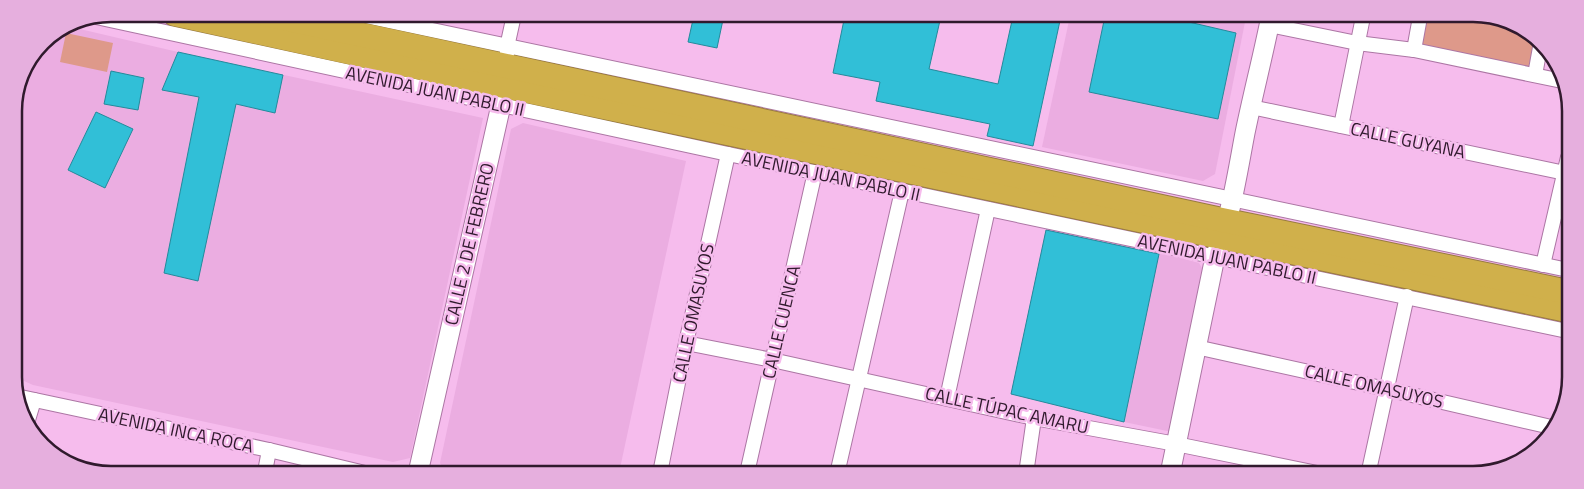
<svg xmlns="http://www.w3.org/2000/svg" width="1584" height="489" viewBox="0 0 1584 489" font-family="'Titillium Web',sans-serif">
  <rect width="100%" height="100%" fill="#f6bced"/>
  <!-- built -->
  <g fill="#ebade1">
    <polygon points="1070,16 1246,17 1215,174 1203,181 1042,147"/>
    <polygon points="67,26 178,52 483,118 410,458 393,462 33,385 15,377 14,105 24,68 43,42"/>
    <polygon points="523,123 686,161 619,473 445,473 440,463 511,129"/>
    <polygon points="1046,228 1160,252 1199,263 1205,273 1172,432 1124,422 1011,394"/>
  </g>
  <!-- green -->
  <g fill="#de998a">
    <polygon points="1426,17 1498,17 1535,38 1528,70 1420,47"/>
    <polygon points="66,33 113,43 107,72 60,62"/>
  </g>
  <!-- building -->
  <g fill="#31bfd7" stroke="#248a9b">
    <polygon points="694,15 724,15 717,48 688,42"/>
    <polygon points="845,15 941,16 929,69 998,84 1013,16 1061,16 1033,146 987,136 990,124 876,101 880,82 833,73"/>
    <polygon points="1105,16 1163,16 1236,33 1218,119 1089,92"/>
    <polygon points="178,52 283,75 275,113 236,104 198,281 164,273 199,97 162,90"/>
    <polygon points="111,71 144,78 138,110 104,104"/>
    <polygon points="96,112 133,129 105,188 68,170"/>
    <polygon points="1046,230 1159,254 1124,422 1011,394"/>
  </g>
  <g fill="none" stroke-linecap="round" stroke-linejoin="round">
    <defs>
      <g id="street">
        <polyline points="356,14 1568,270"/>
        <polyline points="96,17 728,154 1567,331"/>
        <polyline points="1269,25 1357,43 1414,50 1562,81"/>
        <polyline points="1414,50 1420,17"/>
        <polyline points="507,54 507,47 514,15"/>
        <polyline points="1535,75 1541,42"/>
        <polyline points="1251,107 1565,173"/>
        <polyline points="1341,126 1363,17"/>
        <polyline points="1543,265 1568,157"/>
        <polyline points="686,343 772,360 1034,418 1176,444 1327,475"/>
        <polyline points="1196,347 1386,389 1551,427"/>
        <polyline points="16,396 269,450 365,473"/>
        <polyline points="947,398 988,209"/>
        <polyline points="28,420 34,400"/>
        <polyline points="265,472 269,450"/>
        <polyline points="660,473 686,343 728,154"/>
        <polyline points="747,473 815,172"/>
        <polyline points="837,474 902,191"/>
        <polyline points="1026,474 1034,418"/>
        <polyline points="1368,475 1407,296"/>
      </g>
      <g id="secondary">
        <polyline points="418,473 501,105 506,74"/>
        <path d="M 1170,474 L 1215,257 C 1231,217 1237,175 1245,133 C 1253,94 1263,56 1271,16"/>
      </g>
      <g id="highway">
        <polyline points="175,14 504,86 1567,310"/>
        <path d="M 265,14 C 698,110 1133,202 1568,292"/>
      </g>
    </defs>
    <!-- street casing -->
    <use href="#street" stroke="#ac76a4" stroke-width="16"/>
    <!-- secondary casing -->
    <use href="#secondary" stroke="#ac76a4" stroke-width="21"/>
    <!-- highway casing -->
    <use href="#highway" stroke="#987c40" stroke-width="26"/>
    <!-- street -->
    <use href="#street" stroke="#fff" stroke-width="14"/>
    <!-- secondary -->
    <use href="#secondary" stroke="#fff" stroke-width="19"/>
    <!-- highway -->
    <use href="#highway" stroke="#d0b04b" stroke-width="24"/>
  </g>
  <g text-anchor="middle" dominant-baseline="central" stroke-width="5" stroke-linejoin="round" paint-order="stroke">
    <!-- street labels -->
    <g font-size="18" fill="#301a2d" stroke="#f6bced">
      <text transform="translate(435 91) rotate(12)">AVENIDA JUAN PABLO II</text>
      <text transform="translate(1408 140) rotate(12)">CALLE GUYANA</text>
      <text transform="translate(831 176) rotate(12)">AVENIDA JUAN PABLO II</text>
      <text transform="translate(469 244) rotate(-77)">CALLE 2 DE FEBRERO</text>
      <text transform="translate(1227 259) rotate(12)">AVENIDA JUAN PABLO II</text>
      <text transform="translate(693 313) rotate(-78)">CALLE OMASUYOS</text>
      <text transform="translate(781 322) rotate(-77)">CALLE CUENCA</text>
      <text transform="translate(1374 386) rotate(13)">CALLE OMASUYOS</text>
      <text transform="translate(1007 410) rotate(12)">CALLE TÚPAC AMARU</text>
      <text transform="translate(176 430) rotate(12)">AVENIDA INCA ROCA</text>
    </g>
  </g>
  <!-- crop -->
  <path d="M0 0H1584V489H0ZM111 22H1473A89 89 0 0 1 1562 111V377A89 89 0 0 1 1473 466H111A89 89 0 0 1 22 377V111A89 89 0 0 1 111 22Z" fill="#e6afde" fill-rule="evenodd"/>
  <path fill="none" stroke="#301a2d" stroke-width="2.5" d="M111 22H1473A89 89 0 0 1 1562 111V377A89 89 0 0 1 1473 466H111A89 89 0 0 1 22 377V111A89 89 0 0 1 111 22Z"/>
</svg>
